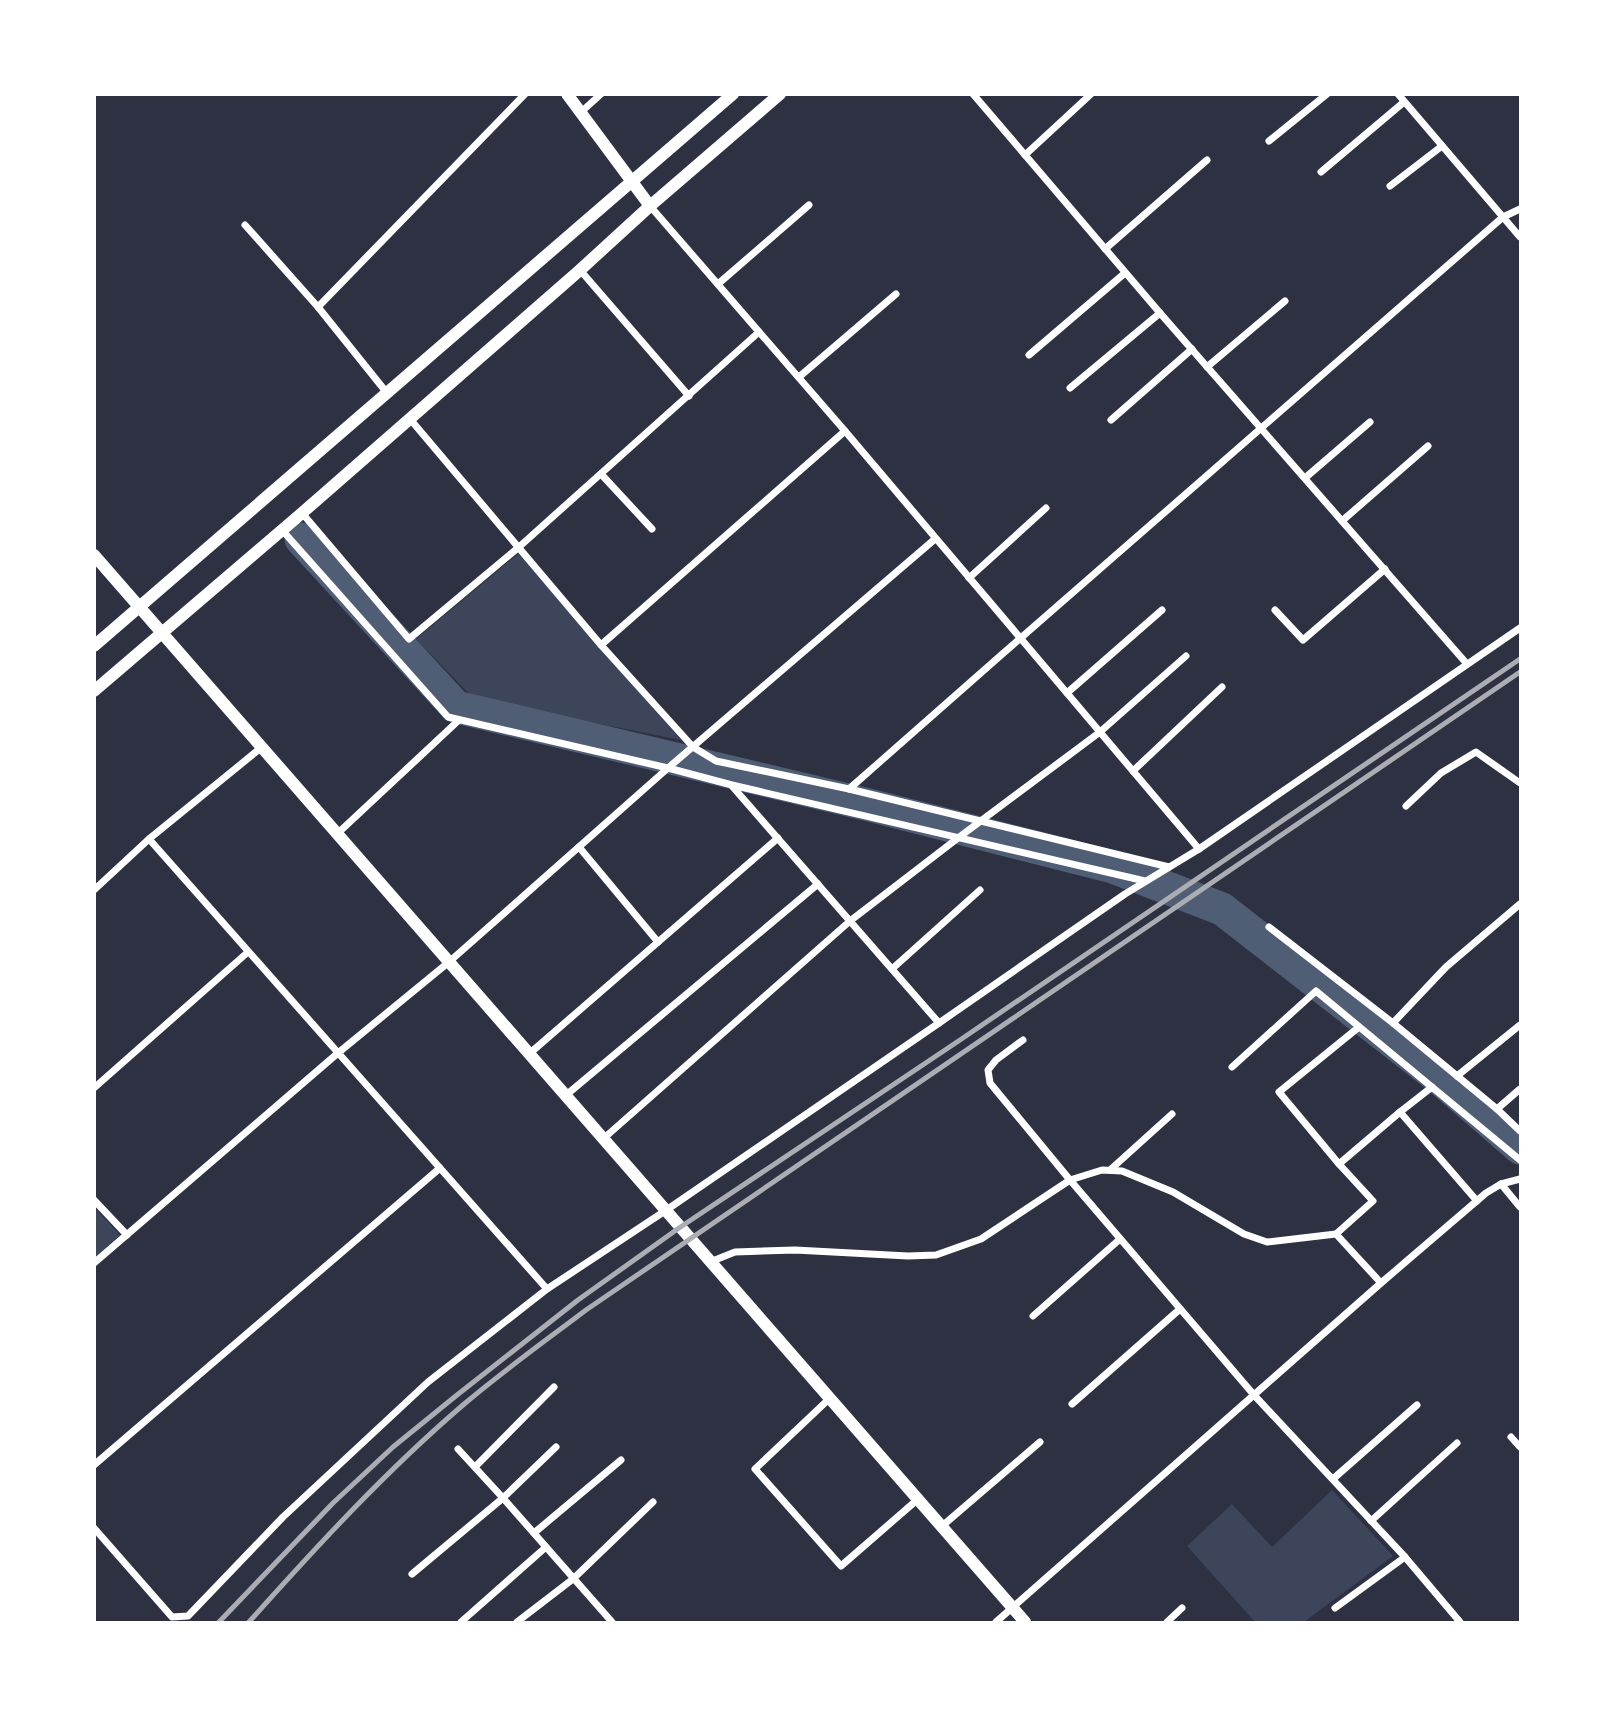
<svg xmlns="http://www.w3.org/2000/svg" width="1615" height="1717" viewBox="0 0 1615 1717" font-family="'IBM Plex Sans',sans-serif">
  <rect width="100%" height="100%" fill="#2d3142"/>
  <!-- green -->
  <g fill="#3c4559">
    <polygon points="519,553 681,740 474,699 416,639"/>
    <polygon points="94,1207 120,1235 95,1257 94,1257"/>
    <polygon points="1332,1490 1393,1556 1304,1622 1255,1622 1187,1546 1232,1504 1272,1547"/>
  </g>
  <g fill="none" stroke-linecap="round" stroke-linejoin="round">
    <!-- river -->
    <polyline stroke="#4f5d75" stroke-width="33" points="301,539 456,707 865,804 1113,867 1222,909 1438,1077 1520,1148"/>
    <!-- minor -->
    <g stroke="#fff" stroke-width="7">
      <polyline points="973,94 1160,313 1467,664"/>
      <polyline points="1398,94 1520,237"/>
      <polyline points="580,113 601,94"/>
      <polyline points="1269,141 1327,94"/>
      <polyline points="1025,155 1091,94"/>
      <polyline points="1321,172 1404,102"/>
      <polyline points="1390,186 1442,146"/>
      <polyline points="650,206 845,431 1199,849"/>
      <polyline points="245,225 318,307 387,393"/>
      <polyline points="1105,249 1207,160"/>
      <polyline points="580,270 689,396"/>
      <polyline points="718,284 809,205"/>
      <polyline points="318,307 525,94"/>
      <polyline points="1029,355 1125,273"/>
      <polyline points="1207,367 1285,301"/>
      <polyline points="799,377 896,294"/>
      <polyline points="1070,388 1160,313"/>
      <polyline points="410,419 601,645 693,747 716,761 849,789 1169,867"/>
      <polyline points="1111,420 1192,349"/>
      <polyline points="601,474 652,529"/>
      <polyline points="1305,478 1370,422"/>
      <polyline points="302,513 409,639 519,547 759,332"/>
      <polyline points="1342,521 1428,446"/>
      <polyline points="282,530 448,717 668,768 732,785 1145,881"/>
      <polyline points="969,578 1046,508"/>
      <polyline points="1275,610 1303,640 1385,569"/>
      <polyline points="601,645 845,431"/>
      <polyline points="1067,693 1162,610"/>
      <polyline points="1133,771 1222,687"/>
      <polyline points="732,786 939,1023"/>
      <path d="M 849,789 C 1066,597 1286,408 1503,217 L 1520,209"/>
      <polyline points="1406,806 1441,773 1476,752 1520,783"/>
      <polyline points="337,834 459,720"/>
      <polyline points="149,839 547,1289"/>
      <polyline points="579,847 658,942"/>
      <polyline points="94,890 149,839 262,747"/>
      <polyline points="1269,927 1393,1023 1497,1109 1520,1131"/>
      <polyline points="892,969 980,890"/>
      <polyline points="1393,1023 1446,967 1520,904"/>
      <polyline points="1023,1040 996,1060 988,1070 990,1083 1070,1180 1254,1395 1405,1557 1460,1622"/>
      <polyline points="529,1054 778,838"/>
      <polyline points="1232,1067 1316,991 1520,1160"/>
      <polyline points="1457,1076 1520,1025"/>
      <polyline points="94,1088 248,952"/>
      <polyline points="565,1096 818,884"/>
      <polyline points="1497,1109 1520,1089"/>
      <polyline points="1400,1112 1477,1201"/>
      <polyline points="603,1139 850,921 958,838 1100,732 1186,656"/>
      <polyline points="1339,1164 1279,1092 1359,1027"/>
      <polyline points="1110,1170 1172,1114"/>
      <polyline points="1501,1184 1520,1207"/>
      <polyline points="94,1200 127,1235"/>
      <polyline points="1336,1234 1381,1283"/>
      <polyline points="710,1262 735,1252 795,1250 908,1256 936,1255 981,1239 1070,1180 1102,1170 1122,1171 1173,1192 1244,1234 1267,1242 1336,1234 1373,1201 1339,1164 1400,1112 1432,1087"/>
      <polyline points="94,1263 338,1053 449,962 668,768 935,539"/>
      <polyline points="1033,1316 1120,1239"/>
      <polyline points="829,1399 755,1469 841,1566 917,1500"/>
      <polyline points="1072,1404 1180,1309"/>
      <polyline points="1511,1437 1520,1447"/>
      <polyline points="458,1449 503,1498 612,1622"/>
      <polyline points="94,1465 440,1168"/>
      <polyline points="475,1467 554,1387"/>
      <polyline points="1333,1479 1417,1405"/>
      <polyline points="1371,1521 1457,1443"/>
      <polyline points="941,1527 1040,1442"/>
      <polyline points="94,1528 172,1617 188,1616 283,1517 428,1382 547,1289 665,1211 939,1023 1125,894 1199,849 1520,628"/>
      <polyline points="534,1533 621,1460"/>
      <polyline points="412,1574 503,1498 556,1447"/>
      <polyline points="1335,1608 1405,1557"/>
      <polyline points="461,1622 546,1547"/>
      <polyline points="517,1622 573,1579 653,1502"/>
      <polyline points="996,1622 1381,1283 1486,1193 1501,1184 1520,1179"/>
      <polyline points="1167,1622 1182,1608"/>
    </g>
    <!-- tertiary -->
    <g stroke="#fff" stroke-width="12">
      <polyline points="567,94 650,206"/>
      <polyline points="94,555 1025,1622"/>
      <polyline points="94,646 733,94"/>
      <polyline points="94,691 302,513 580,270 650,206 780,94"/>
    </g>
    <!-- rail -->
    <g stroke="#abadb3" stroke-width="5">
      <polyline points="219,1622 333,1503 393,1447 457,1395 578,1300 679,1228 960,1040 1520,659"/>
      <path d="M 249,1622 C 317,1546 386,1471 463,1405 C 503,1371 545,1341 586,1310 L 1520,672"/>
    </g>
  </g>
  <!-- border -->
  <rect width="1615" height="1717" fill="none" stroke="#ffffff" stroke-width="192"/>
</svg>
